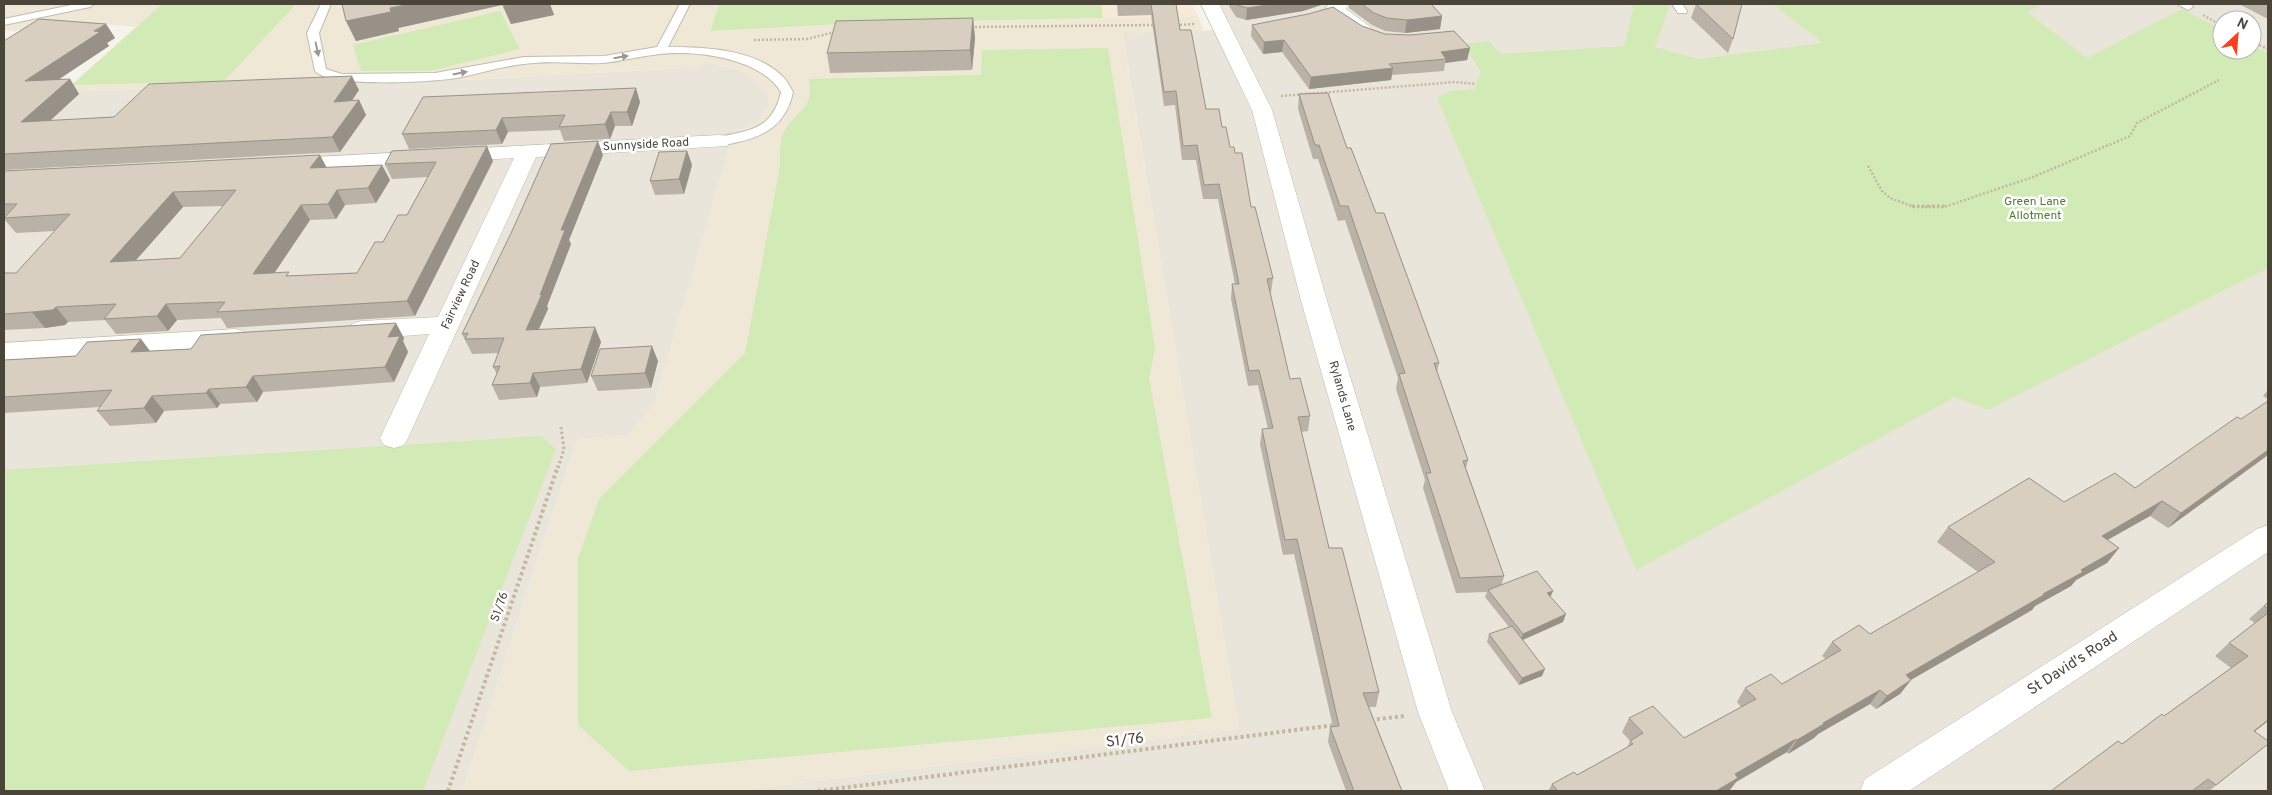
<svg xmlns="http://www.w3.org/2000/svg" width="2272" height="795" viewBox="0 0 2272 795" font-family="Overpass,sans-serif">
  <rect width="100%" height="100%" fill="#f6f3ec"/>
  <!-- residential -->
  <g fill="#eae5da" fill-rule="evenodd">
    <path d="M 1214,4 L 2268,4 L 2268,791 L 733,791 L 1239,729 L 1122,32 L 1204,31 L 1228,28 ZM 2222,20 L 2252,20 L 2252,50 L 2222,50 Z"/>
    <polygon points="704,62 737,69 748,74 768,92 769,103 760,121 750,127 734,132 654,405 629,435 577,439 462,791 4,791 4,97 63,92 487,79 702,67"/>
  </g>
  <!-- commercial -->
  <polygon fill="#f7ead8" points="1101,4 1192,4 1198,16 1103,18"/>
  <!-- education -->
  <polygon fill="#efe8d6" points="9,4 719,4 710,30 857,23 1198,16 1204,31 1122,33 1239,729 733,791 462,791 577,439 629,435 654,405 734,132 750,127 760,120 769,103 768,92 748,74 737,69 704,62 703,67 487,79 63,92 136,27 93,23 83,29 4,31 4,6"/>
  <!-- green -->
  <g fill="#d2eab5">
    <polygon points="162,4 296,4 224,81 72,85"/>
    <polygon points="719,4 1101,4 1103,18 857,23 710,31"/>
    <polygon points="1631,4 1670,4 1655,47 1698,59 1823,43 1773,4 2043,4 2027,12 2087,58 2182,9 2222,30 2222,50 2252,50 2252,46 2268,53 2268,268 1988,410 1955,397 1636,570 1437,98 1451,91 1474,89 1481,72 1463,44 1489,41 1501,54 1624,46 1633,10"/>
    <polygon points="500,11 520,49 430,71 361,71 353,45"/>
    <path d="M 1108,48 L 1155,348 L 1149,378 L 1212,718 L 629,771 L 578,725 L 578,559 L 599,499 L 745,353 L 780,166 C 780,154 779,137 787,127 C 802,107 813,108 809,79 L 981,75 L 982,50 Z"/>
    <polygon points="541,436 556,449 423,791 4,791 4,470"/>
  </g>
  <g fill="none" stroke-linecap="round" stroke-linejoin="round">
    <defs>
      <g id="service">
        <polygon points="76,4 95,4 90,7 4,25 4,19"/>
        <path d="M 321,4 L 331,4 L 319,33 L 326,69 L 342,74 L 435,73 L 524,57 L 604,56 L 657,47 L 680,4 L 690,4 L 668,47 C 705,47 755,49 782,76 C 787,80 790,87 793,92 C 787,122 767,136 738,142 C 730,144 722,146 714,144 L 713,141 L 714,138 C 747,130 772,132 781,92 C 760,58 697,50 660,54 C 641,56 622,61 603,63 C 577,64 550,60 524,64 C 501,66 479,74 457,78 C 433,82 330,88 315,71 L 307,33 Z"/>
        <polygon points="1672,4 1682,4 1687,11 1686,13 1678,13"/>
        <polygon points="2177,4 2190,4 2193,7 2188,10"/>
      </g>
      <g id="minor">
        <polygon points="1201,4 1219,4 1272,110 1328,304 1452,712 1485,791 1449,791 1418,712 1302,304 1252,110"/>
        <path d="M 1329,4 L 1349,4 L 1346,9 L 1373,29 L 1370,33 C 1354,37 1340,22 1327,13 L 1325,9 Z"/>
        <polygon points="719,135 727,136 730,141 727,146 536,157 408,438 404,445 394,448 384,445 380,438 429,334 361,339 352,336 348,330 352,324 361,321 438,317 514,158 287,171 279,169 276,164 279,159"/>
        <polygon points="236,329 245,332 249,338 245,344 236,347 4,361 4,343"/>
        <polygon points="2268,525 2268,552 1909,791 1860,791 1865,779 2257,529"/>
      </g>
    </defs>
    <!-- service casing -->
    <use href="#service" stroke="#c2bbae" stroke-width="2"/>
    <!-- minor casing -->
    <use href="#minor" stroke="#c2bbae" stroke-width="1"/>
    <!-- path-far2 -->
    <g stroke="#c4b79f" stroke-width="2.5" stroke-dasharray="2 2" stroke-linecap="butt">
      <polyline points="2203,15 2222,26"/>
      <polyline points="1176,25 1194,24"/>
      <polyline points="971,27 1154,25"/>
      <polyline points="754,40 807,39 835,32"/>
      <polyline points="2252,42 2268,49"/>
      <polyline points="1281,96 1455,82 1476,84"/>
      <polyline points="1868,166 1882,191 1890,198 1914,207 1944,207 2033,177 2130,136 2137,123 2219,80"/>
    </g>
    <!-- path-far1 -->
    <g stroke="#c4b79f" stroke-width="3" stroke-dasharray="2.5 2.5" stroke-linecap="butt">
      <polyline points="1912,206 1947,206"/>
      <polyline points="558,468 564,449 561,427"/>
    </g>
    <!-- path -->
    <g stroke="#c4b79f" stroke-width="4" stroke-dasharray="3 3" stroke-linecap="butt">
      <polyline points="1371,720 1404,716"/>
      <polyline points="448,791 558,466"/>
      <polyline points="818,791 1335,725"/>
    </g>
    <!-- service -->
    <use href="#service" fill="#fff" fill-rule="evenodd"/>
    <!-- minor -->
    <use href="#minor" fill="#fff" fill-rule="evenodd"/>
  </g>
  <!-- wall -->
  <g fill="#bab2a6" fill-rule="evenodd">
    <polygon points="342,4 550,4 554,15 511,24 502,5 398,28 399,31 356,41 346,21"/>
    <polygon points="1117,4 1176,4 1180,30 1206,109 1222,127 1230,147 1235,153 1273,278 1271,293 1270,293 1290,379 1310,416 1308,431 1301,432 1329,548 1379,692 1376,707 1369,707 1402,791 1346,791 1328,742 1330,727 1333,727 1294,554 1283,555 1260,444 1262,429 1268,429 1258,385 1248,386 1231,299 1232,284 1235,284 1218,199 1203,199 1196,160 1182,160 1175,105 1164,106 1151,15 1118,16"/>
    <polygon points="1228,4 1324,4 1303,11 1246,20 1236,17"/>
    <polygon points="1349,4 1431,4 1442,16 1440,29 1405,33 1385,31 1372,25 1349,8"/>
    <polygon points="1696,4 1733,39 1728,53 1691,18"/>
    <polygon points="2239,4 2268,4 2268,19"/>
    <polygon points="973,18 975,38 972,70 830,73 827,53"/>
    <polygon points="106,24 115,38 107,43 109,46 58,80 70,79 79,94 50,121 114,117 359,90 352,101 359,100 366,115 340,152 4,170 4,41"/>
    <polygon points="1252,25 1362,26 1385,34 1470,48 1467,60 1445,63 1444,71 1392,75 1391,80 1309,89 1282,52 1263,54 1251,36"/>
    <polygon points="1299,94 1347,148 1376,213 1439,363 1437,372 1468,460 1466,468 1504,576 1502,584 1551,597 1563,622 1523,640 1542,676 1519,685 1487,642 1489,634 1509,627 1485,597 1487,592 1456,593 1423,488 1425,480 1396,389 1398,378 1345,220 1338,221 1318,159 1313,159 1298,109"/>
    <polygon points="423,97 640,102 632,126 615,126 610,139 564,141 560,130 508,132 502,144 409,149 402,134"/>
    <path d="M 392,151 L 493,161 L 415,316 L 227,328 L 221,318 L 177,320 L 168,331 L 116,334 L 105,320 L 68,322 L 65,325 L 45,328 L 4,330 L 4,273 L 16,273 L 55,231 L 16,233 L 5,220 L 4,220 L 4,171 L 326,168 L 390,180 L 376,203 L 345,205 L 336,219 L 310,220 L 274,273 L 291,276 L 357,273 L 407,215 L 428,177 L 392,179 L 385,164 ZM 223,206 L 180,258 L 136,260 L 183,207 Z"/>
    <polygon points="687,151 692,165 684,194 655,195 650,181"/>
    <polygon points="603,155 569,240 571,244 547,306 548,309 539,329 601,342 587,383 540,387 537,397 499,400 492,385 497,374 493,367 499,353 472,354 462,334"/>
    <polygon points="404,338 403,341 408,352 394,382 263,392 257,402 220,404 217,408 164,411 156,423 110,426 97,411 100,407 4,413 4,360 76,356 141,339 150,351"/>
    <polygon points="658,361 651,388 598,391 591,376"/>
    <polygon points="2268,390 2268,399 2263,396"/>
    <polygon points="2268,455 2168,528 2150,516 2108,540 2119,548 2107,563 2076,580 2071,586 2035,606 2032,610 1911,680 1900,694 1876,709 1870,704 1818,734 1814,738 1788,754 1787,752 1736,782 1729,791 1548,791 1552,784 1577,775 1627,748 1630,741 1622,732 1629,718 1684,738 1741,707 1737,702 1745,688 1782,684 1826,659 1822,656 1832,642 1870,634 1978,572 1937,542 1948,527 2064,502 2135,488"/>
    <polygon points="2268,602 2268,721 2255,731 2268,744 2209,791 2051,791 2164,716 2231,668 2215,656 2229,643 2255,623 2249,619"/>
  </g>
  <!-- shaded-wall -->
  <g fill="#979187">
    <polygon points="411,4 502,4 502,5 398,28 399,31 356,41 346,21 390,8"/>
    <polygon points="510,4 550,4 554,15 511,24 503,5"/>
    <polygon points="1274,4 1324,4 1303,11 1246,20 1247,8"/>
    <polygon points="1442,16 1440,29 1405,33 1407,20"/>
    <polygon points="973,18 975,38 972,70 970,50"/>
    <polygon points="106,24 115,38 107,43 109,46 35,95 25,81"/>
    <polygon points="1284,40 1282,52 1263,54 1264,42"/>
    <polygon points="1470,48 1467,60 1445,63 1446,59 1441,52"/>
    <polygon points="1393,68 1391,80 1309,89 1311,77"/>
    <polygon points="352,76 359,90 341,116 334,102"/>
    <polygon points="70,79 79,94 32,137 21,122"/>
    <polygon points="636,88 640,102 632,126 627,112"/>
    <polygon points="359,100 366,115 340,152 332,137"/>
    <polygon points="611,112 615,126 610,139 605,124"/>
    <polygon points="502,118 508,132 502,144 496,130"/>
    <polygon points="598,141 603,155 569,240 571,244 547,306 548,309 532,344 526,330 540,295 561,230"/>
    <polygon points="487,146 493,161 415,316 407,301"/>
    <polygon points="687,151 692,165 684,194 679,179"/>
    <polygon points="320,155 328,170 310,168"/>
    <polygon points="382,165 390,180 376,203 368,188"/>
    <polygon points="337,190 345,205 336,219 328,204"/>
    <polygon points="173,192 183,207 121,277 110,262"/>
    <polygon points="301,205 310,220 263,290 253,274"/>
    <polygon points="166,304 177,320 168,331 157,316"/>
    <polygon points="56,307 68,322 65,325 45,328 32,312"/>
    <polygon points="396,323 404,338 403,341 408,352 394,382 385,367 388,337"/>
    <polygon points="595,327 601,342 587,383 581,369"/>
    <polygon points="141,339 152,354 131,352"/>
    <polygon points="652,346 658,361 651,388 645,373"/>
    <polygon points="533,373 540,387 537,397 530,383"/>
    <polygon points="253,376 263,392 257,402 246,387"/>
    <polygon points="209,389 220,404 217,408 206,393"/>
    <polygon points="152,396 164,411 156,423 144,408"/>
    <polygon points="2268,450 2268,455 2168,528 2181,513"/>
    <polygon points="2162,501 2150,516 2089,550 2102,536"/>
    <polygon points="2119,548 2107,563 2076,580 2071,586 2035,606 2032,610 1895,689 1906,675 2043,594 2081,570"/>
    <polygon points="1553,591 1550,598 1547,593"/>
    <polygon points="1566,614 1563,622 1520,641 1523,634"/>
    <polygon points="1545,669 1542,676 1519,685 1522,678"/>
    <polygon points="1911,680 1900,694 1876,709 1887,696"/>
    <polygon points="1880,690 1870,704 1818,734 1814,738 1788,754 1797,740 1823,723"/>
    <polygon points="2268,720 2268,721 2239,744 2254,731"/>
    <polygon points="1796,739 1787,752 1736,782 1729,791 1716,791 1735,774"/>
  </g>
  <!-- building -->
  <g fill="#d8cfc1" stroke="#979187" fill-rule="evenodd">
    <polygon points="342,4 411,4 390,8 391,12 346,21"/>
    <polygon points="1151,4 1176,4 1180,30 1191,30 1206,109 1219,109 1222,127 1226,127 1230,147 1234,147 1235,153 1242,153 1251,207 1255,207 1273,278 1267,279 1290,379 1300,378 1310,416 1298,417 1329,548 1342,548 1379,692 1363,693 1402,791 1354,791 1330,727 1339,726 1297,539 1285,540 1262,429 1273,428 1259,370 1249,371 1232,284 1239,284 1219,184 1204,185 1197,145 1183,146 1176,91 1164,92"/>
    <polygon points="1236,4 1274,4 1247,8 1237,5"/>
    <polygon points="1362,4 1431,4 1442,16 1407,20 1387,18 1374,13"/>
    <polygon points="1696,4 1742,4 1733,39"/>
    <polygon points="1333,7 1362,26 1385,34 1410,35 1454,31 1470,48 1441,52 1446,59 1389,64 1393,68 1311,77 1284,40 1264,42 1252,25 1308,14"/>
    <polygon points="973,18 970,50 827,53 836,21"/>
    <polygon points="39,19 106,24 94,31 100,32 25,81 70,79 21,122 114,117 149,84 352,76 334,102 359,100 332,137 4,154 4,41"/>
    <polygon points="636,88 627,112 611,112 605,124 559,127 565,115 502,118 496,130 402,134 423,97"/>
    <polygon points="1328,93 1347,148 1351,148 1376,213 1384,213 1439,363 1434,363 1468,460 1463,461 1504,576 1460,578 1426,473 1431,473 1399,374 1405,373 1348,206 1340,206 1319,145 1315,145 1299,94"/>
    <polygon points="598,141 561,230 565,230 540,295 542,294 526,330 595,327 581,369 533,373 530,383 492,385 500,366 493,367 504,338 465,339 468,333 462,334 512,231 551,144"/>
    <path d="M 487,146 L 407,301 L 217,312 L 225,302 L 166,304 L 157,316 L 104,319 L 116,304 L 56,307 L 53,310 L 32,312 L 4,314 L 4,273 L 16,273 L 70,214 L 4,218 L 17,204 L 4,204 L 4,171 L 320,155 L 310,168 L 382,165 L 368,188 L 337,190 L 328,204 L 301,205 L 253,274 L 289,272 L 286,276 L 357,273 L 375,242 L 383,242 L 398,215 L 407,215 L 436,162 L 385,164 L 392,151 ZM 236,190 L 180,258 L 110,262 L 173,192 Z"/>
    <polygon points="687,151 679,179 650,181 659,152"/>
    <polygon points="396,323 388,337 400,336 385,367 253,376 246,387 209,389 206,393 152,396 144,408 97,411 112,390 4,397 4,360 76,356 87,342 141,339 131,352 191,349 201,335"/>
    <polygon points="652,346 645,373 591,376 600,349"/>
    <polygon points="2268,401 2268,450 2181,513 2162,501 2102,536 2119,548 2081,570 2083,572 2043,594 2044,595 1906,675 1911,680 1887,696 1880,690 1823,723 1824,724 1797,740 1796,739 1735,774 1738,778 1716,791 1558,791 1552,784 1574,772 1577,775 1633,744 1630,741 1643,733 1629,718 1653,706 1684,738 1756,699 1745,688 1771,674 1782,684 1841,650 1832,642 1859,625 1870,634 1995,562 1948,527 2029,478 2064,502 2115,473 2135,488 2237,417 2241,419"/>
    <polygon points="1537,571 1553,591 1547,593 1566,614 1523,634 1488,590"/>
    <polygon points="2268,602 2268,609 2264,606"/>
    <polygon points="2268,613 2268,720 2254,731 2268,741 2268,744 2216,785 2208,779 2192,791 2051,791 2118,741 2122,744 2162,714 2164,716 2248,656 2229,643"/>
    <polygon points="1512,626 1545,669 1522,678 1489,634"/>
  </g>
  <!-- one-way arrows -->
  <defs><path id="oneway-solid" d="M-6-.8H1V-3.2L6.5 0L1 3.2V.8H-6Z" transform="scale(1.25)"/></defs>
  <g fill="#9c9892">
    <use href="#oneway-solid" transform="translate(317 49) rotate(78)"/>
    <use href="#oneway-solid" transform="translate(621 57) rotate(-9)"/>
    <use href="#oneway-solid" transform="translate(460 73) rotate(-11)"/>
  </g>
  <g text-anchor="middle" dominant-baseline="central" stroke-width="5" stroke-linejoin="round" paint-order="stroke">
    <!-- street labels -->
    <g font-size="12" fill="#4b4439" stroke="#fff">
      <text transform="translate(646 145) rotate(-3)">Sunnyside Road</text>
      <text transform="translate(461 295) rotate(-65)">Fairview Road</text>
      <text transform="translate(1342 396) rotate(74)">Rylands Lane</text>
      <text transform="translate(500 607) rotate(-71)">S1/76</text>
    </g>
    <!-- park labels -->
    <g font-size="12" fill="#4a7f2a" stroke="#fff">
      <text x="2035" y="202">Green Lane<tspan x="2035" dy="14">Allotment</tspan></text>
    </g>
    <!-- near-street labels -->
    <g font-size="15" fill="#4b4439" stroke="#fff">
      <text transform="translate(2073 664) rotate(-33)">St David's Road</text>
      <text transform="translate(1125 741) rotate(-7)">S1/76</text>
    </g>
  </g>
  <!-- border -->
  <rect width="2272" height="795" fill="none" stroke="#4b4439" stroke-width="10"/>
  <!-- north arrow -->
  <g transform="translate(2237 35) rotate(26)"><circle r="24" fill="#ffffff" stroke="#b7b4b0"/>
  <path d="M0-4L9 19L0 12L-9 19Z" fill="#fc3f1d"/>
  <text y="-8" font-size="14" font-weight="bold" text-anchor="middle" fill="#4b4439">N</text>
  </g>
</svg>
